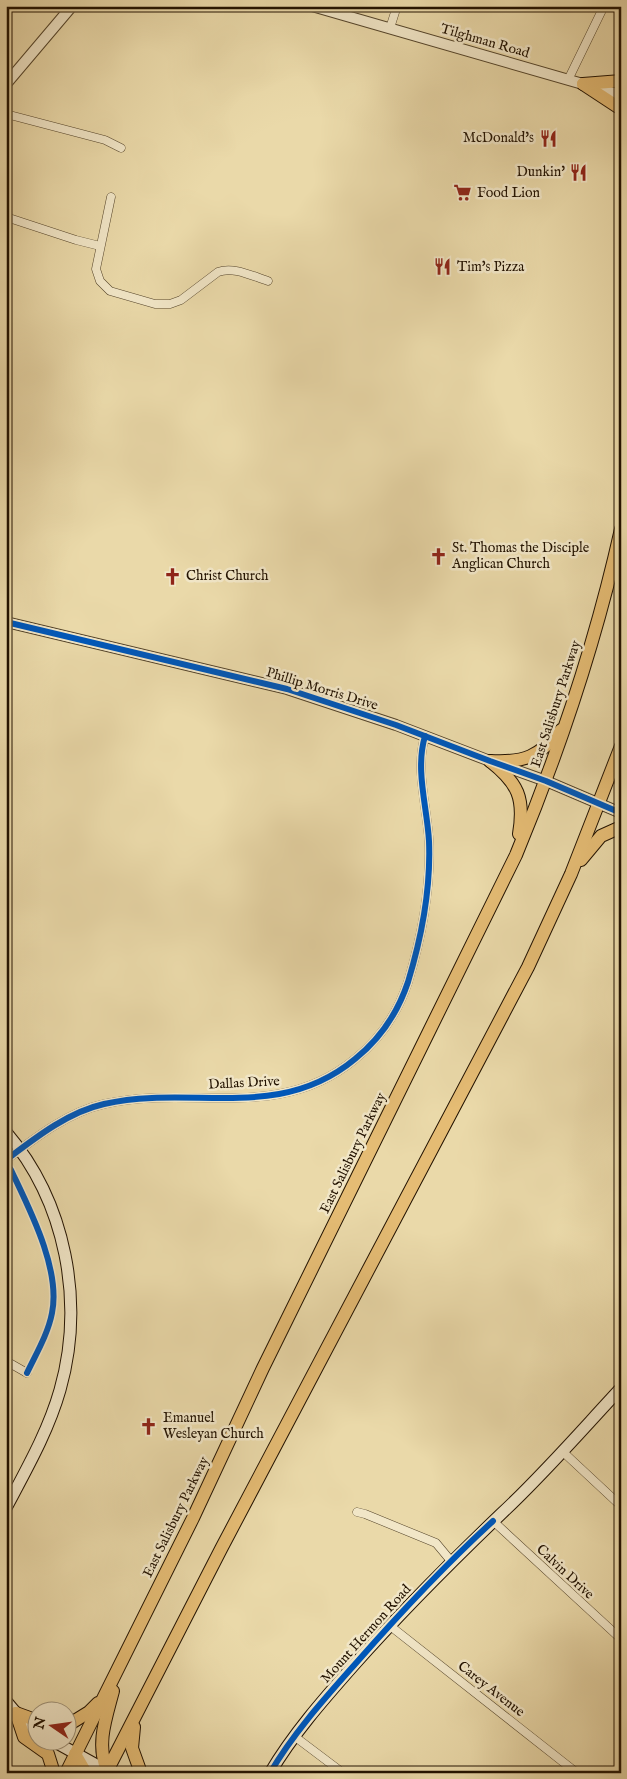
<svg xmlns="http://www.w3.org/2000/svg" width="627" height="1779" viewBox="0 0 627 1779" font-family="'IM FELL English',serif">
  <rect width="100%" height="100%" fill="#ead9a9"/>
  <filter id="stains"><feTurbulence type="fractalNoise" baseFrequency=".004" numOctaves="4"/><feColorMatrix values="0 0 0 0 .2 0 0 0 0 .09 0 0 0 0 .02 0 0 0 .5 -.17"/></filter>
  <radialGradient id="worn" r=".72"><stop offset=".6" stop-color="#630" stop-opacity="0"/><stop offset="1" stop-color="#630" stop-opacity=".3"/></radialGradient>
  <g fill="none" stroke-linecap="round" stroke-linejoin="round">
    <defs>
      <g id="minor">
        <polyline points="390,28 397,6"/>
        <polyline points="568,80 604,6"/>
        <polyline points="6,114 105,140 121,148"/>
        <path d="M 111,197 L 96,269 L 100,281 L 110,291 L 155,304 L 170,304 L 181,300 L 218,272 C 233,266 252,276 268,281"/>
        <polyline points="6,217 76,240 100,246"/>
        <path d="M 6,1160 C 35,1138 68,1112 104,1104 C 192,1084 278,1123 355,1059 C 380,1039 398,1012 408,982 C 422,936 431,889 429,841 C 427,806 415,770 425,736"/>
        <polyline points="6,1361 27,1373"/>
        <polyline points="562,1451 621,1506"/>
        <polyline points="357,1512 365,1514 436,1543 451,1561"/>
        <polyline points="493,1521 621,1639"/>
        <polyline points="389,1625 577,1773"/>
        <polyline points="294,1736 343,1773"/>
      </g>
      <g id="tertiary">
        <polyline points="312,6 621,95"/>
        <polyline points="6,84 72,6"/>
        <polyline points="6,622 287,689 396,725 490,761 546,781 621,813"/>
      </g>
      <g id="secondary">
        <path d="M 6,1132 C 66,1202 85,1302 60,1390 C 48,1432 26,1470 6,1508"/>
        <polyline points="6,1701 22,1720 38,1731"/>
        <polyline points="55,1742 111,1773"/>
        <path d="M 270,1773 C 293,1734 323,1700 353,1666 C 400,1613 450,1563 501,1514 C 543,1475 581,1431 621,1388"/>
      </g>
      <g id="primary">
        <polyline points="583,84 621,109"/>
        <polyline points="583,84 621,81"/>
        <path d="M 490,761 C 518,783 525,798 519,834"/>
        <path d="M 490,761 C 524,763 539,757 561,730"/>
        <polyline points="621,775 621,781"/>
        <polyline points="581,860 601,836 621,827"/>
        <polyline points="16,1713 24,1737 48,1754 54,1773"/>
        <polyline points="16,1713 38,1721"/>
        <polyline points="68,1725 89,1712 98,1703"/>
        <polyline points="134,1727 132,1748 141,1773"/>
        <polyline points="75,1754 86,1773"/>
        <path d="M 107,1770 C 96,1744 106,1718 113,1691"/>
        <path d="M 66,1773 L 193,1518 L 263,1368 L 516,855 C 560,749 596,641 621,529"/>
        <polyline points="106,1773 221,1549 528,967 571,874 621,746"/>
      </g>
    </defs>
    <!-- minor casing -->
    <use href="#minor" stroke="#54442a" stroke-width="9"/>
    <!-- tertiary casing -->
    <use href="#tertiary" stroke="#54442a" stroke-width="12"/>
    <!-- secondary casing -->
    <use href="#secondary" stroke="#221200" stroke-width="13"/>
    <!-- primary casing -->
    <use href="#primary" stroke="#221200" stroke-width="14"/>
    <!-- minor -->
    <use href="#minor" stroke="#f1e6c7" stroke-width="8"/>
    <!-- tertiary -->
    <use href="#tertiary" stroke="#f1e6c7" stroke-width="10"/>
    <!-- secondary -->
    <use href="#secondary" stroke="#f1e6c7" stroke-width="11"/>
    <!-- primary -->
    <use href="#primary" stroke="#e5bc74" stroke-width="12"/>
    <defs>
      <g id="cycleway">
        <polyline points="6,622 287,689 396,725 490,761 546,781 621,813"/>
        <path d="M 6,1160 C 35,1138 68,1112 104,1104 C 192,1084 278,1123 355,1059 C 380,1039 398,1012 408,982 C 422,936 431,889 429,841 C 427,806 415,770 425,736"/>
        <path d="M 6,1163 L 11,1170 C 29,1208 61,1269 52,1313 C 48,1334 36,1354 27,1373"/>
        <path d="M 270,1773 C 294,1732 326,1697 357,1662 C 400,1613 445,1565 493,1521"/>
      </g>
    </defs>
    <!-- cycleway casing -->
    <use href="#cycleway" stroke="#f1e6c7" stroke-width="9"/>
    <!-- cycleway -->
    <use href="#cycleway" stroke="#0057b8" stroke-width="6"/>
  </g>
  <!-- icons -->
  <defs>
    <symbol id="restaurant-bare" viewBox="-9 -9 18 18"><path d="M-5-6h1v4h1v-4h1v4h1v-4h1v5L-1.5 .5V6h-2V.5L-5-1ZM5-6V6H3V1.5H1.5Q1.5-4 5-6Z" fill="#8f2418" stroke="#f1e6c7" stroke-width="2.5" paint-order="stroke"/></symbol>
    <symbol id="supermarket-bare" viewBox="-9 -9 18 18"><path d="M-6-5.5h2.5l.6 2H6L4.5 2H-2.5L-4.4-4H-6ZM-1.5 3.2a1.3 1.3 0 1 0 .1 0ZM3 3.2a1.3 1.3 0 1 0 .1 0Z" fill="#8f2418" stroke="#f1e6c7" stroke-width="2.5" paint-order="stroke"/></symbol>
    <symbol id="church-bare" viewBox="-9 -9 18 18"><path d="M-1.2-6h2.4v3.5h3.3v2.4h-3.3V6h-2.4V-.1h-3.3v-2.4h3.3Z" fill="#8f2418" stroke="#f1e6c7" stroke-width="2.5" paint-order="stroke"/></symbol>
  </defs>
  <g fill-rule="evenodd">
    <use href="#restaurant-bare" x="536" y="126" width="25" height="25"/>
    <use href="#restaurant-bare" x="566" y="160" width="25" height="25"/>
    <use href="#supermarket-bare" x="450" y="180" width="25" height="25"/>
    <use href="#restaurant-bare" x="430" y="254" width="25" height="25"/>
    <use href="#church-bare" x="426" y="544" width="25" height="25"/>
    <use href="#church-bare" x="160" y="564" width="25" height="25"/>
    <use href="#church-bare" x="136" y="1414" width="25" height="25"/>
  </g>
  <g text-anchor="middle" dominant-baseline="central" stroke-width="5" stroke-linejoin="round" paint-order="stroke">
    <!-- street labels -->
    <g font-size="14" fill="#221200" stroke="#f1e6c7">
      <text transform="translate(485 41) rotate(16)">Tilghman Road</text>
      <text transform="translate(322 689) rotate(17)">Phillip Morris Drive</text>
      <text transform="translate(556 704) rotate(-72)">East Salisbury Parkway</text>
      <text transform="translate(244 1083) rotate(-3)">Dallas Drive</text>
      <text transform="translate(353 1153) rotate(-64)">East Salisbury Parkway</text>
      <text transform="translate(176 1517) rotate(-64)">East Salisbury Parkway</text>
      <text transform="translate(565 1572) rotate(43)">Calvin Drive</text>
      <text transform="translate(366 1634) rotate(-48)">Mount Hermon Road</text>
      <text transform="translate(491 1689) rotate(38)">Carey Avenue</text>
    </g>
    <!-- poi labels -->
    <g font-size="14" fill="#221200" stroke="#f1e6c7" text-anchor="start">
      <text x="534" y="138" text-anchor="end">McDonald's</text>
      <text x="565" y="172" text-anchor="end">Dunkin'</text>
      <text x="477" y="193">Food Lion</text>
      <text x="457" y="267">Tim's Pizza</text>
      <text x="452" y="548">St. Thomas the Disciple<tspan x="452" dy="16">Anglican Church</tspan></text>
      <text x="186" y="576">Christ Church</text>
      <text x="163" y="1418">Emanuel<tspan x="163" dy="16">Wesleyan Church</tspan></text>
    </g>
  </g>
  <!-- margin -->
  <rect width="627" height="1779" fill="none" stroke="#ead9a9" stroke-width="25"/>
  <rect x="8" y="8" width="612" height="1764" fill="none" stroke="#221200" stroke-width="2.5"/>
  <rect x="12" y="12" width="602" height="1754" fill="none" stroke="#221200"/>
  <!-- north arrow -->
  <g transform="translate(52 1726) rotate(283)"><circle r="24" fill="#f1e6c7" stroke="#9e9177"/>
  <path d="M0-4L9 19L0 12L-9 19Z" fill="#8f2418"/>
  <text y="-8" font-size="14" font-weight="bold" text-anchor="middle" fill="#221200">N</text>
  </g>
  <rect width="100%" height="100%" filter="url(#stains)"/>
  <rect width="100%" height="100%" fill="url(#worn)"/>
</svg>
